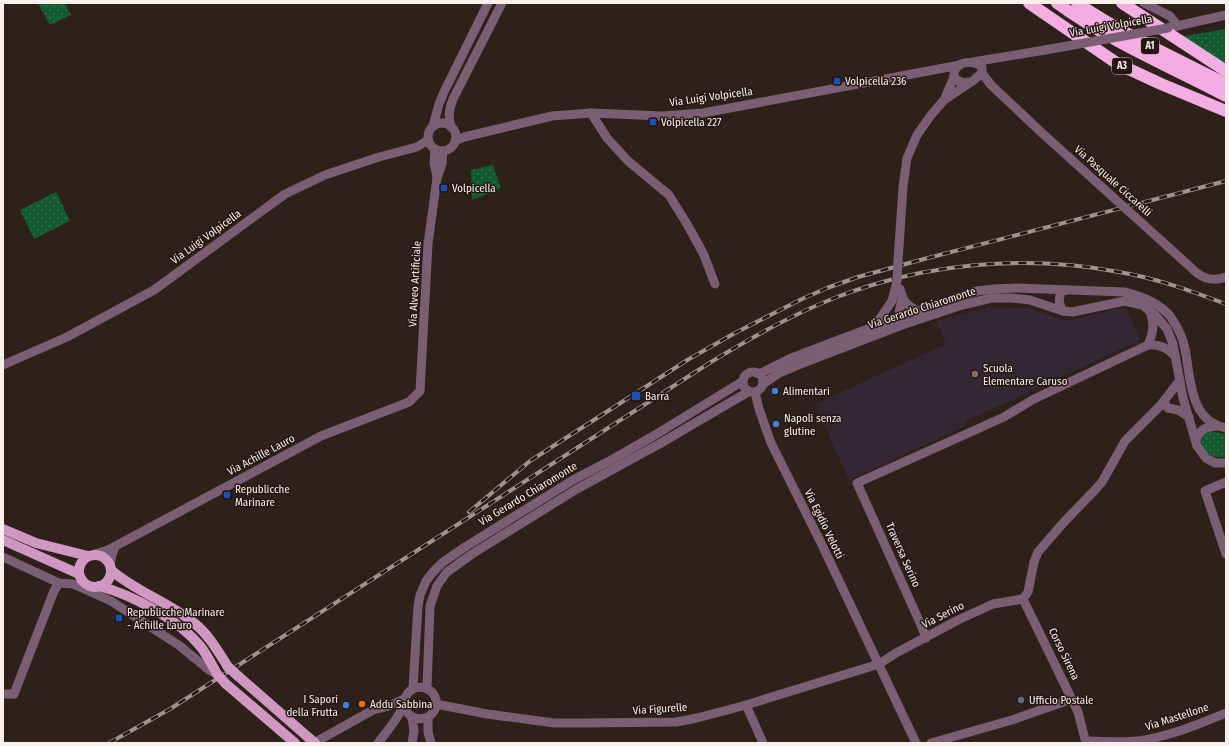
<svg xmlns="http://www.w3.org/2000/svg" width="1229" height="746" viewBox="0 0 1229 746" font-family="'Fira Sans Condensed',sans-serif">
  <defs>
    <pattern id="grass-dots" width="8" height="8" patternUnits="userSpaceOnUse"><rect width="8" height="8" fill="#125b31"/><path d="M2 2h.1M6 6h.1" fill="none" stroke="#35734f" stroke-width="1.8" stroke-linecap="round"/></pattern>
  </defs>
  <rect width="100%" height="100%" fill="#2e211a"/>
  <!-- education -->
  <polygon fill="#342633" points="990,307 1028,308 1068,321 1118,308 1126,309 1141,340 966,421 965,426 849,480 815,404 946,344 936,321"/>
  <!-- grass -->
  <g fill="url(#grass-dots)">
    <polygon points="38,3 65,3 71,15 50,25"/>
    <polygon points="1226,29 1226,68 1178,37"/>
    <polygon points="493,165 501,188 472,200 471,170"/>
    <polygon points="56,192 70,221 34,239 20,210"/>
    <path d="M 1208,431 L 1226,434 L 1226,457 C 1208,460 1192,444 1208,431 Z"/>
  </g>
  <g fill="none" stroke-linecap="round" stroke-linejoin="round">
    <!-- minor -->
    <g stroke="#7a5e73" stroke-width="9">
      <polyline points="1144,3 1170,16 1178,26"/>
      <polyline points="1168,28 1226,15"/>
      <polyline points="973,62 1045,50"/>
      <polyline points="982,73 991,85 1042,133"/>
      <polyline points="944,100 954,77"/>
      <polyline points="591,113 607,138 628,161 669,195 687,224 703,253 715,284"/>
      <circle cx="442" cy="137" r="14"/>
      <polyline points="433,126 439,104 444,92 488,3"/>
      <path d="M 451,127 C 448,116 449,109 453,99 L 502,3"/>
      <polyline points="455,141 464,137 552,116 591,113 662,116 703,113 960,65"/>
      <polyline points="435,149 434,163 437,177"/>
      <path d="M 898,261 L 903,187 L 907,158 L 917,135 L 931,115 L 944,100 L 974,80 L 982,73 L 982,67 C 972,59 953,61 954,77 C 959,83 964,83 971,82"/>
      <path d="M 900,289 C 904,303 906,304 917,311"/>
      <path d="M 1063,311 C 1059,304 1058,300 1061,292 L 1066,290"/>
      <polyline points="899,313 902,299"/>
      <polyline points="874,327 892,301 895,290"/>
      <path d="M 1148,345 C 1160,344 1167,348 1175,356"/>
      <polyline points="3,365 67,337 154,290 285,194 325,175 379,157 417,147 428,140"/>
      <circle cx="753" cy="382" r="10"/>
      <path d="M 759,374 L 789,359 L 841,339 L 917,311 L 977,291 L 994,289 L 1017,288 L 1124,292 C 1141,296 1158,302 1170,316 C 1177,326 1183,337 1185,349 C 1191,378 1189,421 1226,428"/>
      <polyline points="763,384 779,373 798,365 902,325 962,305 992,298 1011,298 1030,300 1063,311 1072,312 1125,301 1142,305 1155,315 1167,329 1173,344 1183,398 1197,446 1206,458 1215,463 1226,463"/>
      <polyline points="755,392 759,409 771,443 822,545 916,743"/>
      <polyline points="1165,400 1165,405 1168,408 1178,410 1189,417"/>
      <path d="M 1196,441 C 1199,429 1206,427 1217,426"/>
      <polyline points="1226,482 1205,491 1226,554"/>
      <polyline points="95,554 108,550 321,436 409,402 420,391 428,244 437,178 442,164 443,151"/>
      <polyline points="3,557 59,583 73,584 111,601 180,646 209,670 217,674"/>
      <polyline points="110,565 112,555 115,547"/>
      <polyline points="1023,599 1028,592 1034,562 1038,552 1064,522 1093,492 1102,482 1125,441 1160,406 1180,380"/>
      <polyline points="1023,599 1078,712 1086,743"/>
      <path d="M 926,638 L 921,625 L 857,483 L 964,435 L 1004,417 L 1034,399 L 1148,345 C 1153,333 1155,324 1150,312"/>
      <polyline points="413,688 418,606 420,595 426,581 433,572 443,562 465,547 573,480 615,458 655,435 743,381"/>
      <polyline points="427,688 430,606 437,586 447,572 472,554 577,489 661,443 748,392"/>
      <polyline points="3,694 14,694 54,591 59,583"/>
      <polyline points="436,704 487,714 554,723 584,723 676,722 697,718 746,705 879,664 896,653 958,620 993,604 1023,599"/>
      <polyline points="746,705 763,743"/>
      <polyline points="412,717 414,731 412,743"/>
      <polyline points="428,717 428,732 431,743"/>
      <path d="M 1086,741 C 1103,741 1121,743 1138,741 C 1168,737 1199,724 1226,713"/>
      <polyline points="314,743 373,710 389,706 404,699"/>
      <path d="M 378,743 C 387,731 399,718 404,704 C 405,699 405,695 410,691 C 414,687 422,686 427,689 C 432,691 435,695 436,700 C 439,721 408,727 404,704"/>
      <polyline points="931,743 1012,720 1072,699"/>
    </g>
    <!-- major -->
    <g stroke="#d097c2" stroke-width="10">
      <polyline points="3,529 36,543 88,556"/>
      <polyline points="3,540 79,574"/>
      <circle cx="95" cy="571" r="16"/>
      <path d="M 111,570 C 136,592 169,602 194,623 C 209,635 218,651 228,667"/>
      <path d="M 99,586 C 133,595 179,620 201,647 C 207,655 212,665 217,674"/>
      <polyline points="238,676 309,738"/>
      <polyline points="226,684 295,743"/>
    </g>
    <!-- highway -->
    <g stroke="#f3ade2" stroke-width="12">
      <polyline points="1029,3 1118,64 1161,84 1226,111"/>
      <path d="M 1057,3 C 1109,41 1169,66 1226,96"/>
      <path d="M 1077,3 C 1124,35 1175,58 1226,84"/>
      <polyline points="1122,3 1226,71"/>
    </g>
    <defs>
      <g id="rail">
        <polyline points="469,512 530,461 689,359 735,333 802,299 827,288 858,277 924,259 1226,181"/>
        <path d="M 109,743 L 170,709 L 711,362 C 752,337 793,314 837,297 C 926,263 1026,254 1119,272 C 1156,278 1191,291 1226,304"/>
      </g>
    </defs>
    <!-- rail casing -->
    <use href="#rail" stroke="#9e938e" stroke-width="4"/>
    <!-- rail -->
    <use href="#rail" stroke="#241711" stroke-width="2.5" stroke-dasharray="8" stroke-linecap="butt"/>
    <!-- minor-bridge -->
    <g stroke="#7a5e73" stroke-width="9">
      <polyline points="1045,50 1168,28"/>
      <path d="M 1042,133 L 1197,273 C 1206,280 1215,281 1226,277"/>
      <polyline points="895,290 897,281 898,261"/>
    </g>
    <!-- major-bridge -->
    <g stroke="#d097c2" stroke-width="10">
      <polyline points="228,667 238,676"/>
      <polyline points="217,674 226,684"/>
      <polyline points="309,738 315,743"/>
    </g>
  </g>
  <!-- markers -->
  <g fill="#1a4fb4" stroke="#241711" stroke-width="1.5">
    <rect x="833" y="77" width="8" height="8" rx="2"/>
    <rect x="649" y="118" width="8" height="8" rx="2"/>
    <rect x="440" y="184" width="8" height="8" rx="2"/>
    <rect x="631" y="391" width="10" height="10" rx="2"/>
    <rect x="223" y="491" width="8" height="8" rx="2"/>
    <rect x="115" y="614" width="8" height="8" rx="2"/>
  </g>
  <circle fill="#8d6e63" stroke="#241711" stroke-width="1.5" cx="975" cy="374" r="4"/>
  <g fill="#3f7fe0" stroke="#241711" stroke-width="1.5">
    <circle cx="775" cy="391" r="4"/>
    <circle cx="776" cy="424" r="4"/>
    <circle cx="346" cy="705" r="4"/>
  </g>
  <circle fill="#5c6f8a" stroke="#241711" stroke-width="1.5" cx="1021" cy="700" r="4"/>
  <circle fill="#e8710a" stroke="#241711" stroke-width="1.5" cx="362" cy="704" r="4"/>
  <g text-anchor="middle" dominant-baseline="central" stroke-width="3" stroke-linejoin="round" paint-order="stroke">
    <!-- shield labels -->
    <g fill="#241711" stroke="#b9aeaa" stroke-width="1">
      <rect x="1141" y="38" width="18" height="16" rx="3"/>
      <rect x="1112" y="58" width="20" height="16" rx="3"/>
    </g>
    <g font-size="10" font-weight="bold" fill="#f9efeb">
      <text x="1150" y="46">A1</text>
      <text x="1122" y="66">A3</text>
    </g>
    <!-- street labels -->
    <g font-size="11" fill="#f9efeb" stroke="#241711">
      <text transform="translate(1111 26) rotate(-10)">Via Luigi Volpicella</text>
      <text transform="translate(711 97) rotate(-8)">Via Luigi Volpicella</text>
      <text transform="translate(1113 181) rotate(42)">Via Pasquale Ciccarelli</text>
      <text transform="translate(206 237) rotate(-36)">Via Luigi Volpicella</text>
      <text transform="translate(415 284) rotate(-87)">Via Alveo Artificiale</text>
      <text transform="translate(922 308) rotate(-18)">Via Gerardo Chiaromonte</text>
      <text transform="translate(261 455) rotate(-28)">Via Achille Lauro</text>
      <text transform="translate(528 494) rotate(-31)">Via Gerardo Chiaromonte</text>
      <text transform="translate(824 524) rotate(64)">Via Egidio Velotti</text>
      <text transform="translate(903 555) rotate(66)">Traversa Serino</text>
      <text transform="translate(943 615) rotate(-27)">Via Serino</text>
      <text transform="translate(1064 654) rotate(64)">Corso Sirena</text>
      <text transform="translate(660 709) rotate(-4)">Via Figurelle</text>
      <text transform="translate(1177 717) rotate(-18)">Via Mastellone</text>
    </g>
    <!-- poi labels -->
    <g font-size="11" fill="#f9efeb" stroke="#241711" text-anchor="start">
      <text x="845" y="81">Volpicella 236</text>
      <text x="661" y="122">Volpicella 227</text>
      <text x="452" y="188">Volpicella</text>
      <text x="983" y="368">Scuola<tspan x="983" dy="13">Elementare Caruso</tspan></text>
      <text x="783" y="391">Alimentari</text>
      <text x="645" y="396">Barra</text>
      <text x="784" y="418">Napoli senza<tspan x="784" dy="13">glutine</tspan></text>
      <text x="235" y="489">Republicche<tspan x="235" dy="13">Marinare</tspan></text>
      <text x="127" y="612">Republicche Marinare<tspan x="127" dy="13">- Achille Lauro</tspan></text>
      <text x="338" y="699" text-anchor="end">I Sapori<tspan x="338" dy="13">della Frutta</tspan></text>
      <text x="1029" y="700">Ufficio Postale</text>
      <text x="370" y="704">Addu Sabbina</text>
    </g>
  </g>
  <!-- border -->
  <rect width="1229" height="746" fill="none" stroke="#f9efeb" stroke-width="8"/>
</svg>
